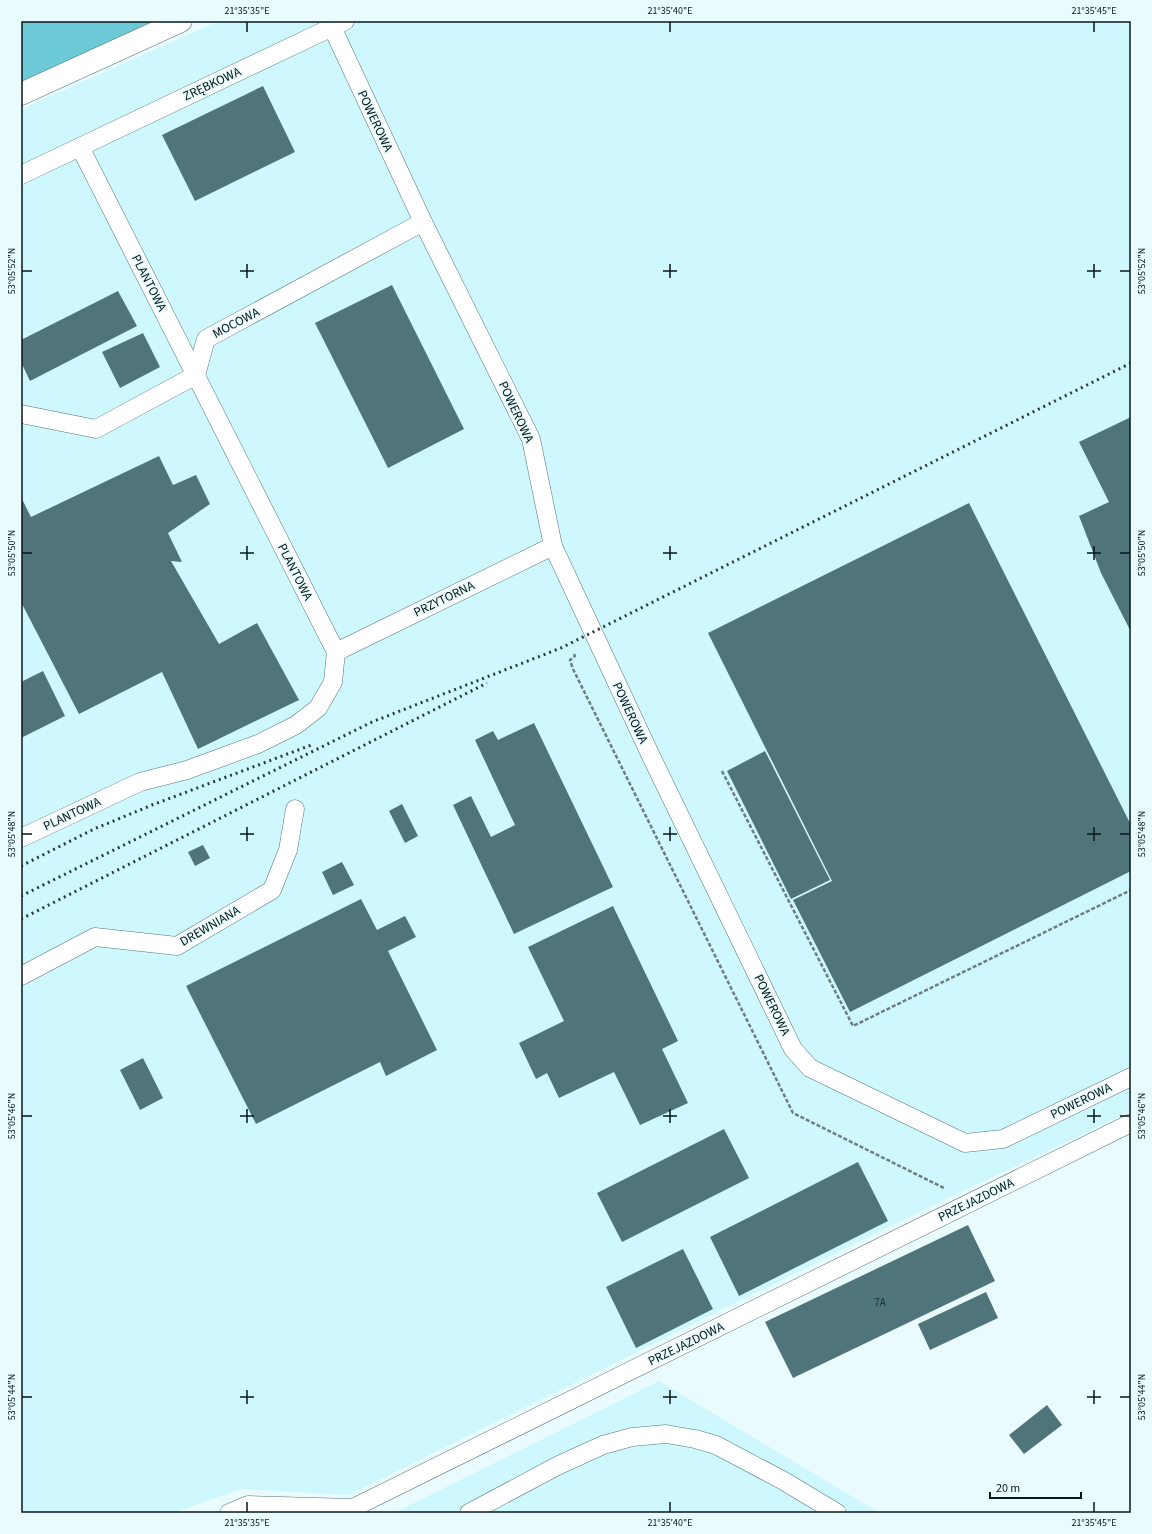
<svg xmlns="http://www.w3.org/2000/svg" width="1152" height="1534" viewBox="0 0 1152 1534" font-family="'Source Sans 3',sans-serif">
  <rect width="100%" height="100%" fill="#eafbfd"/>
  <!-- built -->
  <g fill="#cff8fe">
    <polygon points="219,21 1131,21 1131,1111 905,1219 349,1495 241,1489 173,1513 21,1513 21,109"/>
    <polygon points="659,1381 880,1513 394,1513"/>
  </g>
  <!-- forest -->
  <polygon fill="#6bcad6" points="21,21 156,21 21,82"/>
  <!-- building -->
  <g fill="#4f757a">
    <polygon points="263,86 295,152 195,201 162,135"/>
    <polygon points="392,285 464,429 388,468 315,323"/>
    <polygon points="118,291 137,326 30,381 21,362 21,340"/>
    <polygon points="143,333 160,367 120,388 102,352"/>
    <polygon points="1131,417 1131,632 1101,573 1079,516 1109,502 1079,442"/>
    <polygon points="159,456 173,485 196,475 210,504 168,533 182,562 171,561 219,644 257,623 299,700 198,749 162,672 79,714 21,602 21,497 31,517"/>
    <polygon points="969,503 1131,825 1131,871 850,1012 793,900 832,881 708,633"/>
    <polygon points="43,671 65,716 21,738 21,682"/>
    <polygon points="534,723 613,887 514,934 453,805 471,796 491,837 515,825 475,740 493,731 498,740"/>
    <polygon points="765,751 830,880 791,899 727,771"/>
    <polygon points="402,804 418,836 405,843 389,811"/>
    <polygon points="203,845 210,858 195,866 188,852"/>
    <polygon points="342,862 354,885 333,895 322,872"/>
    <polygon points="361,899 377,930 405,916 416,937 388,951 437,1050 386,1076 380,1062 256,1124 186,986"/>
    <polygon points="613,906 678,1041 662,1049 688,1103 640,1125 614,1072 559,1098 547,1073 536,1079 519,1043 564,1021 528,947"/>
    <polygon points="143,1058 163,1098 140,1110 120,1070"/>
    <polygon points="724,1129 749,1178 622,1242 597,1193"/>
    <polygon points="858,1162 888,1221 739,1296 710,1237"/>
    <polygon points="968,1225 995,1281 793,1378 765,1322"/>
    <polygon points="683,1249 713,1309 636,1348 606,1287"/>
    <polygon points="986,1292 998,1318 930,1350 918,1324"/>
    <polygon points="1047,1405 1062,1425 1024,1454 1009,1435"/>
  </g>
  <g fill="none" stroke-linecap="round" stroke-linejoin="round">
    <defs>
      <g id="lane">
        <polyline points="332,27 423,222 531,439 553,546 650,754 793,1049 810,1068 965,1143 1003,1139 1131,1077"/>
        <polyline points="21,175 345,21"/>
        <polyline points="21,414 96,429 196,375 206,339 423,222"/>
        <polyline points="336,652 553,546"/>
        <polyline points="21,838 140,782 187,770 258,744 296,725 318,708 333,682 336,652 80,147"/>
        <polyline points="21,976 95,937 177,946 272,890 288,850 295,809"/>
        <polyline points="229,1513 248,1505 353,1508 1131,1123"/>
        <polyline points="469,1513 557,1466 603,1445 632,1437 666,1434 695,1439 716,1445 784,1481 837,1513"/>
      </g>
      <polyline id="street" points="21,94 181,21"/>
    </defs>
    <!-- lane casing -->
    <use href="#lane" stroke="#51777c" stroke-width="19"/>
    <!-- street casing -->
    <use href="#street" stroke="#51777c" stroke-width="23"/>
    <!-- path -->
    <g stroke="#6e7e80" stroke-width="2.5" stroke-dasharray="4 2" stroke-linecap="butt">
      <polyline points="574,654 575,656 570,660 573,669 793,1113 944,1188"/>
      <polyline points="722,771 853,1026 1131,890"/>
    </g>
    <!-- lane -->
    <use href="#lane" stroke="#fff" stroke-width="18"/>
    <!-- street -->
    <use href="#street" stroke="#fff" stroke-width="22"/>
    <!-- rail -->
    <g stroke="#2b3b3d" stroke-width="3" stroke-dasharray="2 4" stroke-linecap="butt">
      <polyline points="21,866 94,829 152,805 314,744"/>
      <polyline points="21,896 372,722 561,648 1131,363"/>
      <polyline points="21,919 487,683"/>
    </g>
  </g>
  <!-- ticks -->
  <path fill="none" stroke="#071719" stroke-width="1.5" d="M 247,22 L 247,32M 670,22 L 670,32M 1094,22 L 1094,32M 247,264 L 247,278M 670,264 L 670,278M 1094,264 L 1094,278M 22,271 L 32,271M 240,271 L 254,271M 663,271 L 677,271M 1087,271 L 1101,271M 1120,271 L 1130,271M 247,546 L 247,560M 670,546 L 670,560M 1094,546 L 1094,560M 22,553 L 32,553M 240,553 L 254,553M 663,553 L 677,553M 1087,553 L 1101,553M 1120,553 L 1130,553M 247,827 L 247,841M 670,827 L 670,841M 1094,827 L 1094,841M 22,834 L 32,834M 240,834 L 254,834M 663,834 L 677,834M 1087,834 L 1101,834M 1120,834 L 1130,834M 247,1109 L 247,1123M 670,1109 L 670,1123M 1094,1109 L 1094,1123M 22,1116 L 32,1116M 240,1116 L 254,1116M 663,1116 L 677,1116M 1087,1116 L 1101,1116M 1120,1116 L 1130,1116M 247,1390 L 247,1404M 670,1390 L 670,1404M 1094,1390 L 1094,1404M 22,1397 L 32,1397M 240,1397 L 254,1397M 663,1397 L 677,1397M 1087,1397 L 1101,1397M 1120,1397 L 1130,1397M 247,1502 L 247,1512M 670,1502 L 670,1512M 1094,1502 L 1094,1512"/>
  <g text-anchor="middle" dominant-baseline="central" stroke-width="4" stroke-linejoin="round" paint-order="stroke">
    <!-- number labels -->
    <g font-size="11" fill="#192e31">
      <text x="880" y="1302">7A</text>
    </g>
    <!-- street labels -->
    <g font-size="13" fill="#071719" stroke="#eafbfd">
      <text transform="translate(212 84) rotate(-25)">ZRĘBKOWA</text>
      <text transform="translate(375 121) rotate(65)">POWEROWA</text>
      <text transform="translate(149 283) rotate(63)">PLANTOWA</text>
      <text transform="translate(236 323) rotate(-28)">MOCOWA</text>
      <text transform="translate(516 412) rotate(65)">POWEROWA</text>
      <text transform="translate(295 572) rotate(63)">PLANTOWA</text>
      <text transform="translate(444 599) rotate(-26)">PRZYTORNA</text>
      <text transform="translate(630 713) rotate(65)">POWEROWA</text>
      <text transform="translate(72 814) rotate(-25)">PLANTOWA</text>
      <text transform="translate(210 926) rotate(-30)">DREWNIANA</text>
      <text transform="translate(772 1005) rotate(64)">POWEROWA</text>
      <text transform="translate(1081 1101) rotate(-26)">POWEROWA</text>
      <text transform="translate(976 1200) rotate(-26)">PRZEJAZDOWA</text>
      <text transform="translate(686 1344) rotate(-26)">PRZEJAZDOWA</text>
    </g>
  </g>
  <!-- border -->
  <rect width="1152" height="1534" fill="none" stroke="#eafbfd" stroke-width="44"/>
  <!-- scale -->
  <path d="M990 1492v6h91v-6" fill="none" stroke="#071719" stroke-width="2"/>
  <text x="996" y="1492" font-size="12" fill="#071719" stroke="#eafbfd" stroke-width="3" paint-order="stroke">20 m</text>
  <rect x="22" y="22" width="1108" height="1490" fill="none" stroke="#071719" stroke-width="1.5"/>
  <g font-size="10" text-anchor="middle" fill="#071719">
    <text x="247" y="14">21°35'35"E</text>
    <text x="670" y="14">21°35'40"E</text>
    <text x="1094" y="14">21°35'45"E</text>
    <text transform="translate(11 271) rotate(-90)" y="4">53°05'52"N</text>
    <text transform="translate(1141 271) rotate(-90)" y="4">53°05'52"N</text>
    <text transform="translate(11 553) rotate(-90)" y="4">53°05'50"N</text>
    <text transform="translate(1141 553) rotate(-90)" y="4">53°05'50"N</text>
    <text transform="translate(11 834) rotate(-90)" y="4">53°05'48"N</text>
    <text transform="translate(1141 834) rotate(-90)" y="4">53°05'48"N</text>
    <text transform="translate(11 1116) rotate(-90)" y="4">53°05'46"N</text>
    <text transform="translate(1141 1116) rotate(-90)" y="4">53°05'46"N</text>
    <text transform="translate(11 1397) rotate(-90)" y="4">53°05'44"N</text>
    <text transform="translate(1141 1397) rotate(-90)" y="4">53°05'44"N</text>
    <text x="247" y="1526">21°35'35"E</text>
    <text x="670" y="1526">21°35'40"E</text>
    <text x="1094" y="1526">21°35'45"E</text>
  </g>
</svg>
